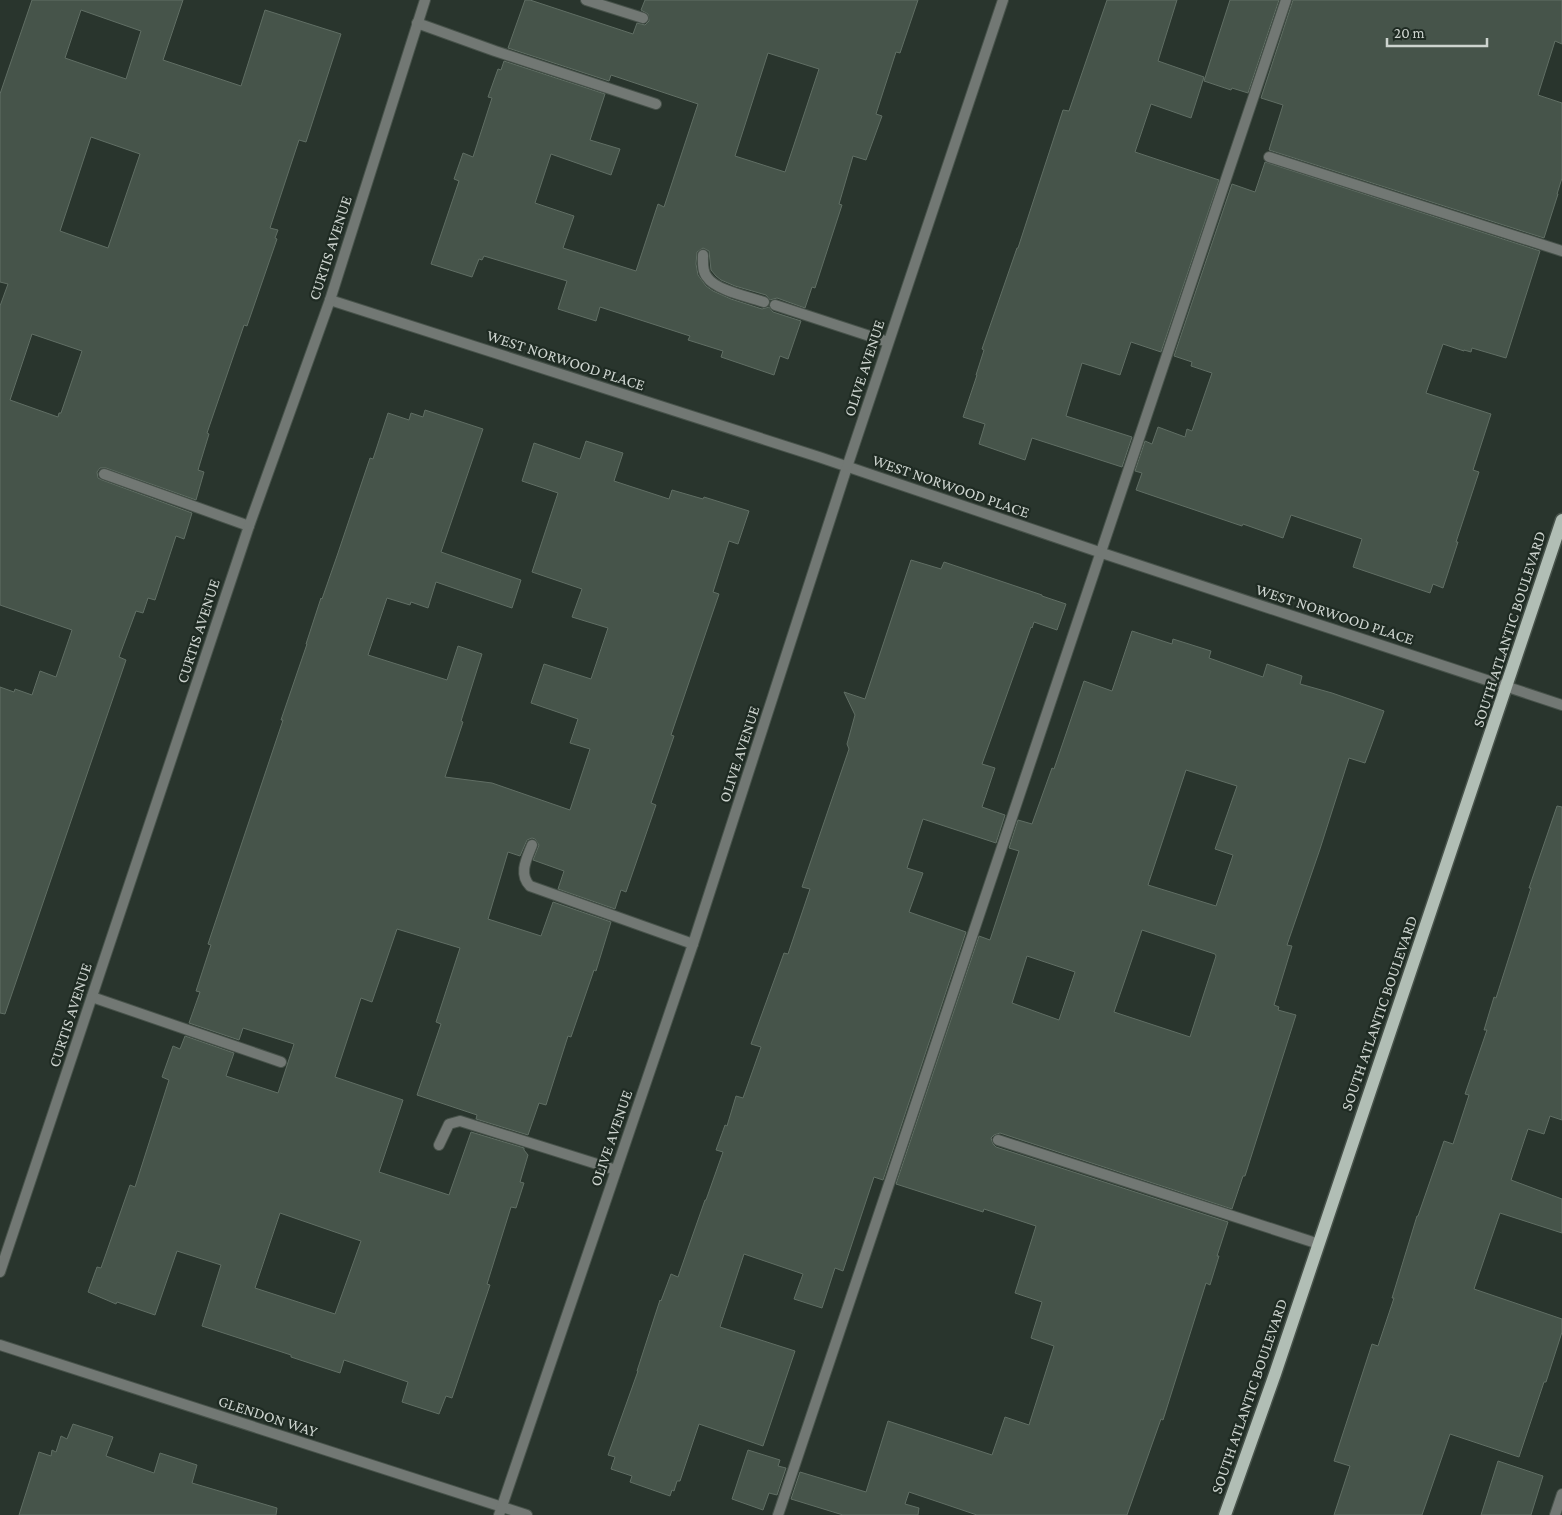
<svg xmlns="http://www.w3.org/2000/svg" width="1562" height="1515" viewBox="0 0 1562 1515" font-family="'Crimson Pro',serif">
  <rect width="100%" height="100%" fill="#29352d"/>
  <!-- building -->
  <g fill="#46544a" stroke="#606e64" fill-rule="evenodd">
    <path d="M 32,0 L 183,0 L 163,60 L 241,86 L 265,10 L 341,34 L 306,142 L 299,140 L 270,228 L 278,230 L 275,238 L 277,239 L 247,326 L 244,325 L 207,433 L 209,434 L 198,470 L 204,472 L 196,500 L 106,468 L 100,468 L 97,472 L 98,478 L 102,480 L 192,513 L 184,539 L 176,536 L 155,600 L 148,598 L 143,613 L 136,611 L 119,657 L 126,660 L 5,1014 L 0,1013 L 0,687 L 14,692 L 15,689 L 32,695 L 40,671 L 56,677 L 72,630 L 0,605 L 0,306 L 8,284 L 0,282 L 0,94 ZM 81,10 L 141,31 L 126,79 L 65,58 ZM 91,137 L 140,154 L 108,248 L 60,231 ZM 32,334 L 82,351 L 61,413 L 59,413 L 58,417 L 10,400 Z"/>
    <path d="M 525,0 L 530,0 L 633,34 L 637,23 L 645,25 L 649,21 L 648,14 L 641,10 L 645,0 L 918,0 L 900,53 L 896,52 L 876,114 L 882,116 L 866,160 L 853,156 L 839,204 L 842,205 L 815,288 L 812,287 L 805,308 L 777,298 L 770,300 L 766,295 L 735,286 L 721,280 L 716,276 L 711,270 L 709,251 L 703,248 L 697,252 L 696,264 L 698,275 L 706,286 L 713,291 L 731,299 L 762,309 L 769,307 L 773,312 L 801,321 L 788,359 L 780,356 L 774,375 L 721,357 L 723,351 L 688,340 L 690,336 L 600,307 L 596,321 L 558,309 L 567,281 L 484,256 L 482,260 L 479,259 L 472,277 L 431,264 L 459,181 L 454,179 L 463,153 L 473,157 L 492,98 L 488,97 L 498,69 L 501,70 L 504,61 L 605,94 L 590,140 L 620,149 L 611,175 L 551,154 L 535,203 L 574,216 L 563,248 L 636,271 L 658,204 L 664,207 L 698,104 L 611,75 L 609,81 L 508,48 ZM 768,53 L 819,69 L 785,172 L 735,156 Z"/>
    <polygon points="1107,0 1177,0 1158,61 1204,77 1191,118 1151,104 1135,152 1219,180 1161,352 1131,342 1120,375 1082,363 1066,416 1132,437 1122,467 1032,438 1025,460 979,444 985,424 963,417 977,375 976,375 984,350 982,349 1017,248 1018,248 1063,110 1069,111"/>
    <polygon points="1230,0 1279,0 1248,93 1232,88 1231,90 1204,81"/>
    <polygon points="1293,0 1562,0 1562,44 1555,41 1538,95 1562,103 1562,178 1557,194 1558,194 1544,238 1269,150 1283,105 1261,98"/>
    <polygon points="1265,162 1540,251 1506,358 1472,348 1471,352 1464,350 1464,351 1443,344 1426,393 1491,414 1473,470 1479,472 1456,542 1458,542 1443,588 1433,584 1430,593 1353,567 1362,539 1291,515 1283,538 1243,524 1242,526 1136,490 1142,473 1135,471 1145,441 1152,444 1158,427 1185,437 1187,429 1192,431 1212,373 1191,366 1192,362 1174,356 1232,184 1255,192"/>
    <path d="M 425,410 L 483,429 L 441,552 L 521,580 L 512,608 L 436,582 L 428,608 L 411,602 L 410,605 L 387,598 L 368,655 L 447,680 L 458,646 L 482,654 L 461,721 L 463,722 L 445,777 L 492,783 L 570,810 L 590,749 L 570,743 L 578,719 L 531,703 L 544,664 L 591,679 L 608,628 L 572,617 L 582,589 L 532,572 L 558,493 L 522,481 L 534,443 L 580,459 L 586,441 L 623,453 L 614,481 L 669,499 L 672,490 L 703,499 L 704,497 L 749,511 L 738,544 L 729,541 L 713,592 L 719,594 L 671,735 L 674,736 L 651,803 L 656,805 L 626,892 L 621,890 L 615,909 L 558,889 L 564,871 L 533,860 L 539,845 L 535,839 L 532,838 L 527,840 L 520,856 L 508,852 L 488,919 L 541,936 L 553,902 L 611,922 L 596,971 L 594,970 L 571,1037 L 568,1036 L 546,1105 L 539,1103 L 528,1135 L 476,1119 L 477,1115 L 417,1095 L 441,1024 L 436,1022 L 460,948 L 397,929 L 372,1002 L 361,998 L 335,1077 L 403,1100 L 379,1172 L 449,1195 L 471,1132 L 524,1148 L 524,1150 L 528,1155 L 520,1182 L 524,1183 L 516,1208 L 511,1207 L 487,1284 L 490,1285 L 452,1398 L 446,1396 L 439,1414 L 402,1402 L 408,1382 L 344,1360 L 340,1373 L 291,1357 L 291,1355 L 202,1326 L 221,1265 L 177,1251 L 155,1315 L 117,1302 L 116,1304 L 88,1292 L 97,1267 L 101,1268 L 130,1185 L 135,1187 L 169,1080 L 162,1077 L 173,1046 L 180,1049 L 185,1036 L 234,1053 L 226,1076 L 278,1093 L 294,1044 L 243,1028 L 239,1040 L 189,1023 L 200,992 L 196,991 L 211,945 L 208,944 L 283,720 L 281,720 L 307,644 L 306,644 L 321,598 L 322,599 L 338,553 L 370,458 L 373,459 L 388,413 L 409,420 L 411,413 L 423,417 ZM 280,1213 L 361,1241 L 335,1314 L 255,1288 Z"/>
    <polygon points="911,560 941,569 944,562 1042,595 1042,596 1066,604 1057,630 1034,622 1032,628 1031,627 982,764 995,768 982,807 1005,815 996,843 923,819 907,868 923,873 909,912 966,932 883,1180 874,1177 843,1271 835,1268 822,1308 794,1299 803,1274 744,1254 720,1327 795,1351 763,1446 699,1424 680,1481 677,1481 674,1491 672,1490 670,1496 630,1482 632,1476 611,1469 615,1457 608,1455 638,1371 637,1371 660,1300 661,1301 671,1274 678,1277 705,1200 706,1200 723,1152 716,1150 725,1125 727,1126 736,1096 743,1098 761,1047 751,1044 784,953 788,954 810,889 802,887 849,749 847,744 855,715 844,692 865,699"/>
    <path d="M 1132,631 L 1172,644 L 1173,639 L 1211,651 L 1209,658 L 1263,677 L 1267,664 L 1302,676 L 1300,684 L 1332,693 L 1384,711 L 1365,763 L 1349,758 L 1320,849 L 1287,945 L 1292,946 L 1274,1005 L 1279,1007 L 1278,1010 L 1296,1015 L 1245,1176 L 1243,1176 L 1232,1209 L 1000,1133 L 994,1135 L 991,1138 L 993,1144 L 996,1147 L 1228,1222 L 1217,1256 L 1219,1256 L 1210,1285 L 1206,1283 L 1163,1420 L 1161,1419 L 1127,1515 L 977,1515 L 909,1492 L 905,1504 L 919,1508 L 918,1515 L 843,1515 L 791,1499 L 800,1472 L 866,1492 L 888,1421 L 992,1455 L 1005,1417 L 1029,1425 L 1054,1346 L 1031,1338 L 1042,1302 L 1015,1293 L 1036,1226 L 984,1209 L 983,1212 L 896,1184 L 979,936 L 990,940 L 1019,851 L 1009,848 L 1018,820 L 1032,824 L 1052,768 L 1054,769 L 1084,681 L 1112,691 ZM 1186,770 L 1237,786 L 1215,849 L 1233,855 L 1216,906 L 1148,885 ZM 1142,930 L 1215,954 L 1216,956 L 1190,1037 L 1114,1012 ZM 1027,956 L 1075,972 L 1059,1020 L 1012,1003 Z"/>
    <polygon points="1557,806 1562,807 1562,1120 1550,1116 1544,1134 1528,1129 1511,1180 1562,1199 1562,1233 1500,1213 1474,1289 1562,1319 1562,1332 1546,1382 1544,1382 1519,1457 1450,1434 1422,1515 1334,1515 1350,1466 1334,1461 1372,1344 1378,1346 1394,1298 1392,1298 1417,1216 1418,1216 1444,1141 1453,1144 1469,1095 1465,1094 1487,1030 1484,1030 1494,997 1496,998 1531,888 1529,888"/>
    <polygon points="73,1424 113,1437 106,1456 154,1473 160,1453 197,1465 192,1483 277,1508 276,1515 19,1515 39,1452 51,1456 52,1450 56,1452 61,1436 67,1439"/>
    <polygon points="748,1450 780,1460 778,1466 786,1468 777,1495 769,1493 763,1510 732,1499"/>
    <polygon points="1498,1461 1543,1476 1531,1515 1481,1515"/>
  </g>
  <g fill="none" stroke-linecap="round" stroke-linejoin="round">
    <defs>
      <g id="lane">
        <polyline points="586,0 643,18"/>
        <polyline points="417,23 495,51 656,104"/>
        <polyline points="1269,157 1562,251"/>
        <path d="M 703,255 C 703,262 702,271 707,277 C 715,290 749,297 764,302"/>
        <polyline points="775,305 888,342"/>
        <polyline points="104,474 249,526"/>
        <path d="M 532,845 C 527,858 518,874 530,886 L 693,944"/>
        <polyline points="92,997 281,1062"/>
        <polyline points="998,1140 1319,1244"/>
        <polyline points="439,1145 449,1124 460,1121 616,1170"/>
        <polyline points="778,1515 1286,0"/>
        <polyline points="1555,1515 1562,1494"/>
      </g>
      <g id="street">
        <polyline points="330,300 819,457 1102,553 1562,705"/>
        <polyline points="0,1272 249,526 330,300 425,0"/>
        <polyline points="0,1345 527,1515"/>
        <polyline points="499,1515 693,944 847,467 1003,0"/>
      </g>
      <polyline id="primary" points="1225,1515 1275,1374 1562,520"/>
    </defs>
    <!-- lane casing -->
    <use href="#lane" stroke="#47524a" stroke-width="12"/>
    <!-- street casing -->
    <use href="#street" stroke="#47524a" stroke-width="12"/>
    <!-- primary casing -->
    <use href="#primary" stroke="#47524a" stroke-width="15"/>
    <!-- lane -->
    <use href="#lane" stroke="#727874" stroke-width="10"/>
    <!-- street -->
    <use href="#street" stroke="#727874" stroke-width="10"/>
    <!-- primary -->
    <use href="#primary" stroke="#b1beb5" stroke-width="12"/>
  </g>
  <g text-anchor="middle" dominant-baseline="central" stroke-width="4.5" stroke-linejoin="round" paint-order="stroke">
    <!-- street labels -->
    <g font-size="16" fill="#cdd4cf" stroke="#1f2b23">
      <text transform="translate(330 248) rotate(-72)">CURTIS AVENUE</text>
      <text transform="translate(566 360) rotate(18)">WEST NORWOOD PLACE</text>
      <text transform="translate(864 368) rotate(-72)">OLIVE AVENUE</text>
      <text transform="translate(951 486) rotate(19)">WEST NORWOOD PLACE</text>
      <text transform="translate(1335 614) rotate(18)">WEST NORWOOD PLACE</text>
      <text transform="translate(1509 629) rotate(-72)">SOUTH ATLANTIC BOULEVARD</text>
      <text transform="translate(198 631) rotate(-72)">CURTIS AVENUE</text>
      <text transform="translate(739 754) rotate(-72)">OLIVE AVENUE</text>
      <text transform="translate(1379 1013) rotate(-71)">SOUTH ATLANTIC BOULEVARD</text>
      <text transform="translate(70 1015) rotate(-72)">CURTIS AVENUE</text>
      <text transform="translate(611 1138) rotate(-71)">OLIVE AVENUE</text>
      <text transform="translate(1249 1396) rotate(-71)">SOUTH ATLANTIC BOULEVARD</text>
      <text transform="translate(268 1416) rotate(18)">GLENDON WAY</text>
    </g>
  </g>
  <!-- scale -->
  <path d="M1387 38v8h100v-8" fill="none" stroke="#cdd4cf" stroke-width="2.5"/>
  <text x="1394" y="38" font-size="15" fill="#cdd4cf" stroke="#1f2b23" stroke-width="4" paint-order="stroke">20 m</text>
</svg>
